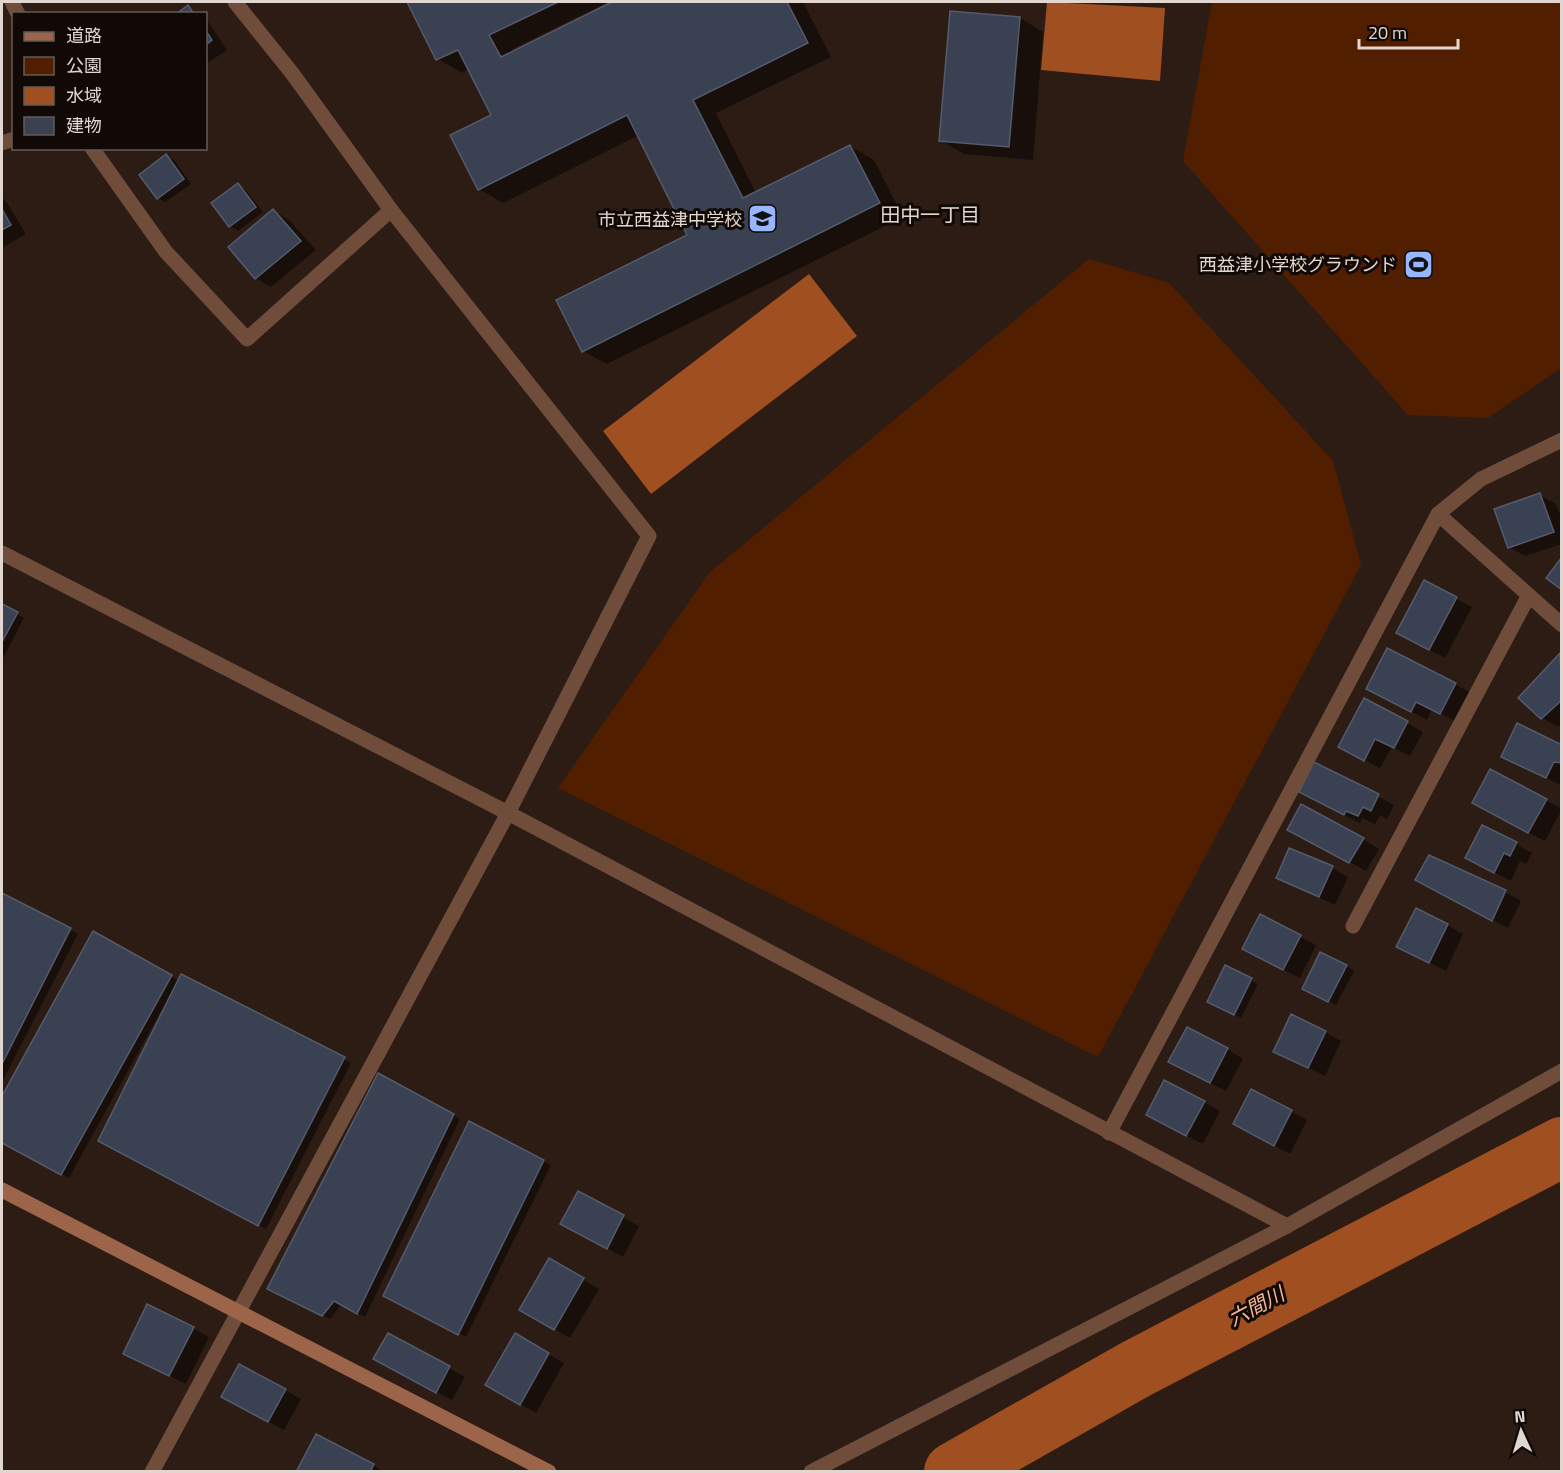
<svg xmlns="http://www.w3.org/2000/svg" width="1563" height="1473" viewBox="0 0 1563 1473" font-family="'Titillium Web','Noto Sans JP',sans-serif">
  <rect width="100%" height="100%" fill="#2d1c14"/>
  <!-- green -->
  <g fill="#511f00">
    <polygon points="1212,2 1561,2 1561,368 1488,418 1408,415 1183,161"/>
    <polygon points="1089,259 1169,283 1333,461 1361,565 1098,1057 558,788 710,572"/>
  </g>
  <!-- water -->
  <g fill="#9f4f20">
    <polygon points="1047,2 1165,8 1160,81 1041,70"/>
    <polygon points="809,274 857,336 651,494 603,431"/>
  </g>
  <!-- shadow -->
  <g fill="#0007">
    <polygon points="409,2 608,2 512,49 514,52 615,2 803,2 831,57 716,113 756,193 850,146 874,160 903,217 607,364 583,351 689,235 639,135 503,203 479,189 493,116 469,69 462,73 438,59"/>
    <polygon points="206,18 227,50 206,64"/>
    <polygon points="1020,18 1043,32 1033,160 964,154 940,140"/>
    <polygon points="166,156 174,160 191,184 165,202 158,198"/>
    <polygon points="238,185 245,189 263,212 238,231 230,226"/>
    <polygon points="2,198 6,201 26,234 2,248"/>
    <polygon points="274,211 289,220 316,250 271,287 256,278"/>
    <polygon points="1540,495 1556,504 1562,519 1562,544 1525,556 1509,547"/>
    <polygon points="1425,582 1472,607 1445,658 1413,641"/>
    <polygon points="2,605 24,618 2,660"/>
    <polygon points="1560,655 1562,723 1558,727 1542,718"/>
    <polygon points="1455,684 1471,693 1457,722 1432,709 1427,720 1384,697"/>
    <polygon points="1365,700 1423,732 1410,756 1392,747 1380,768 1356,755"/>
    <polygon points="1562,747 1562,786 1503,756"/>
    <polygon points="1315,764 1394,805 1387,819 1380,815 1375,824 1362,818 1360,823 1316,801"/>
    <polygon points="1546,800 1562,809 1545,841 1489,812"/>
    <polygon points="1305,838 1363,839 1379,849 1366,871"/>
    <polygon points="1516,844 1532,853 1526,864 1520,861 1511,881 1483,867"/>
    <polygon points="1332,868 1348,877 1335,905 1277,877"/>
    <polygon points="1433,889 1505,892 1521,901 1508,928"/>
    <polygon points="2,894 78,934 2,1082"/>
    <polygon points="1261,916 1316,945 1300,978 1260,958"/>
    <polygon points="1447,925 1463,934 1446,971 1414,955"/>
    <polygon points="94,933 179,981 351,1063 266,1229 100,1141 165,1010 162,1009 69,1178 2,1141 2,1100"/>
    <polygon points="1346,966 1354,971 1336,1005 1311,992"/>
    <polygon points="1251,980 1258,984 1241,1018 1216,1006"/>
    <polygon points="1325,1032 1341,1041 1325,1076 1275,1051"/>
    <polygon points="1227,1049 1243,1059 1226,1091 1186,1071"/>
    <polygon points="378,1075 460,1119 365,1317 342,1304 330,1319 276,1293"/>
    <polygon points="1252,1091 1307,1120 1290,1154 1251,1133"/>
    <polygon points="1204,1102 1220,1111 1203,1144 1163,1124"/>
    <polygon points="469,1123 551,1165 466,1337 392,1299"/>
    <polygon points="579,1193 639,1226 623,1257 578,1232"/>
    <polygon points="550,1260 599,1289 570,1338 521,1310"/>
    <polygon points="193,1328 209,1337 186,1384 141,1362"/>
    <polygon points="389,1335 465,1377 452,1400 391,1368"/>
    <polygon points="515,1335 564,1363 536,1413 487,1385"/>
    <polygon points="285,1390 301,1399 284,1430 239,1406"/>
    <polygon points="373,1465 384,1472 297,1472"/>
  </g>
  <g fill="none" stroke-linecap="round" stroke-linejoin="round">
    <!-- river -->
    <polyline stroke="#9f4f20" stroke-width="60" points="954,1472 1136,1369 1562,1147"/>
  </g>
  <!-- building -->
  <g fill="#3a4152" stroke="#535b6d" stroke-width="1.5">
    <polygon points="407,2 558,2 489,35 501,57 612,2 787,2 808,43 693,100 743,198 850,145 880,203 582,352 556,300 687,235 627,115 478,190 450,135 491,115 458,50 436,60"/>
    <polygon points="188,5 194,14 176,14"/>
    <polygon points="950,11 1020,17 1009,147 939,141"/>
    <polygon points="206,31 212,40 206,45"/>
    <polygon points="166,154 184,179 157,199 139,175"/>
    <polygon points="238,183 256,207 229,227 211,203"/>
    <polygon points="2,209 11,225 2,230"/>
    <polygon points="273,209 301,241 255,279 228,247"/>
    <polygon points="1540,493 1554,532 1508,548 1494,509"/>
    <polygon points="1562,557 1562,590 1546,578"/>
    <polygon points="1424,580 1457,597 1429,650 1396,633"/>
    <polygon points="2,604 18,612 2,642"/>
    <polygon points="1387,648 1456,683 1440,714 1416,702 1411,712 1366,689"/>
    <polygon points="1560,653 1562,700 1541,719 1518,698"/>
    <polygon points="1364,698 1408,721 1394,748 1375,739 1364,761 1338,747"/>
    <polygon points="1517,723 1562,745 1562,763 1554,762 1546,778 1501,757"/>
    <polygon points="1314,762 1379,794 1371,811 1363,807 1358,816 1346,811 1344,815 1299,792"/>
    <polygon points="1490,769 1547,799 1528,833 1472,803"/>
    <polygon points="1301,804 1364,838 1349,863 1287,830"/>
    <polygon points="1482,825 1517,842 1510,856 1504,853 1494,873 1465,858"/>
    <polygon points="1289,848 1333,866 1319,897 1276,878"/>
    <polygon points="1429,855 1506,890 1492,921 1415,880"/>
    <polygon points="2,893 71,928 2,1064"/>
    <polygon points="1416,908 1448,924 1429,963 1396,947"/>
    <polygon points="1260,914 1301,935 1283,970 1242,949"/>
    <polygon points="93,931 172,975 61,1175 2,1143 2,1096"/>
    <polygon points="1320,952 1347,965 1328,1002 1302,989"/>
    <polygon points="1225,965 1252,978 1234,1015 1207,1002"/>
    <polygon points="181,974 345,1057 258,1226 98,1141"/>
    <polygon points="1291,1014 1326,1031 1308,1068 1273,1052"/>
    <polygon points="1187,1027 1228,1048 1210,1083 1168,1062"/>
    <polygon points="378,1073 454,1114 357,1314 334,1301 322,1316 267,1289"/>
    <polygon points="1164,1080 1205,1101 1186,1136 1146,1115"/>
    <polygon points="1251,1089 1292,1110 1274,1146 1233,1124"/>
    <polygon points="469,1121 544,1160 458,1335 383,1296"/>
    <polygon points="578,1191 624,1215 607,1249 560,1224"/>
    <polygon points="549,1258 584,1278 554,1330 519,1310"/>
    <polygon points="147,1304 194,1327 169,1376 123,1354"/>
    <polygon points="388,1333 450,1366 436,1393 373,1359"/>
    <polygon points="515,1333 549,1353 520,1405 485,1385"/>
    <polygon points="239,1364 286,1389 268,1422 221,1397"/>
    <polygon points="316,1434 374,1464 370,1472 296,1472"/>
  </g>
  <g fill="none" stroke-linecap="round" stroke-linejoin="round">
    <!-- street -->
    <g stroke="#704d3b" stroke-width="15">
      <polyline points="12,2 18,14"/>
      <polyline points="2,143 14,139"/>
      <polyline points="92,148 166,252 247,339 391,210"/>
      <polyline points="1438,514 1562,625"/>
      <polyline points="2,553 508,813 1287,1226"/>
      <polyline points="1353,926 1528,597"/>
      <polyline points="1109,1133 1438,514 1481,479 1562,440"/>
      <polyline points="152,1472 508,813 649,536 391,210 292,73 235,2"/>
      <polyline points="811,1472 1287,1226 1562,1071"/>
    </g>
    <!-- secondary -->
    <polyline stroke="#9c6448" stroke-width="15" points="2,1190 549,1472"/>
  </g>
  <!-- icons -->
  <defs>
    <symbol id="school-square" viewBox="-11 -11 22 22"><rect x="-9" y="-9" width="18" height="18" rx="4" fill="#98b6fd" stroke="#100906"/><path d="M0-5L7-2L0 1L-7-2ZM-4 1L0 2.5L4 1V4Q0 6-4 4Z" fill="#111"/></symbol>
    <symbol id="stadium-square" viewBox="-11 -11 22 22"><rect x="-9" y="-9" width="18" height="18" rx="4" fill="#98b6fd" stroke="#100906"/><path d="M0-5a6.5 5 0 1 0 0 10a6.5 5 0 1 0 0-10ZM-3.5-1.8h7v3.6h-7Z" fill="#111"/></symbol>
  </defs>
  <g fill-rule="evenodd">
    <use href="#school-square" x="746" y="202" width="33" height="33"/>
    <use href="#stadium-square" x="1402" y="248" width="33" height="33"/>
  </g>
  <g text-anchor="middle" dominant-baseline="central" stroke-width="6" stroke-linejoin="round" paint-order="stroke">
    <!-- poi labels -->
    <g font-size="18" fill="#e2d6d0" stroke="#100906" text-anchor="end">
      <text x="742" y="219">市立西益津中学校</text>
      <text x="1397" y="264">西益津小学校グラウンド</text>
    </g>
    <!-- neighbourhood labels -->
    <g font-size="20" fill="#e2d6d0" stroke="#100906">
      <text x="930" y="214">田中一丁目</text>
    </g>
    <!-- water labels -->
    <g font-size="20" font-style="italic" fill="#fab694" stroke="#100906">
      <text transform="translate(1256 1306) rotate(-28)">六間川</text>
    </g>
  </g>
  <!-- border -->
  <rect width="1563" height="1473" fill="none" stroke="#e2d6d0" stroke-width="6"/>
  <!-- legend -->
  <rect x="12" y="12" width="195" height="138" fill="#100906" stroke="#645b57" stroke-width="1.5"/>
  <rect x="24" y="32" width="30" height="9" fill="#9c6448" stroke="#645b57" stroke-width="1.5"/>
  <text x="66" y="42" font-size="18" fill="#e2d6d0">道路</text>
  <rect x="24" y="57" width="30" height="18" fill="#511f00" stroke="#645b57" stroke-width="1.5"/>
  <text x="66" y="72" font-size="18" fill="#e2d6d0">公園</text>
  <rect x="24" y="87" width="30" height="18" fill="#9f4f20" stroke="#645b57" stroke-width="1.5"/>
  <text x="66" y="102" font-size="18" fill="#e2d6d0">水域</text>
  <rect x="24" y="117" width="30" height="18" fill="#3a4152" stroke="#645b57" stroke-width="1.5"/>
  <text x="66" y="132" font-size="18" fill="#e2d6d0">建物</text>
  <!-- north arrow -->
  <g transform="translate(1521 1431) rotate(356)" stroke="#100906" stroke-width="4.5" paint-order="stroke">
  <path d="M0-4.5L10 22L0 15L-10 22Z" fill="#e2d6d0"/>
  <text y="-9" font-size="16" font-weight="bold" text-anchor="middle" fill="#e2d6d0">N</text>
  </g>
  <!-- scale -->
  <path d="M1359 39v9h99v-9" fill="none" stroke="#e2d6d0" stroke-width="3"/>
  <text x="1368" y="39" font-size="18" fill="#e2d6d0" stroke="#100906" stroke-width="4.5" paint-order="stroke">20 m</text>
</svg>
